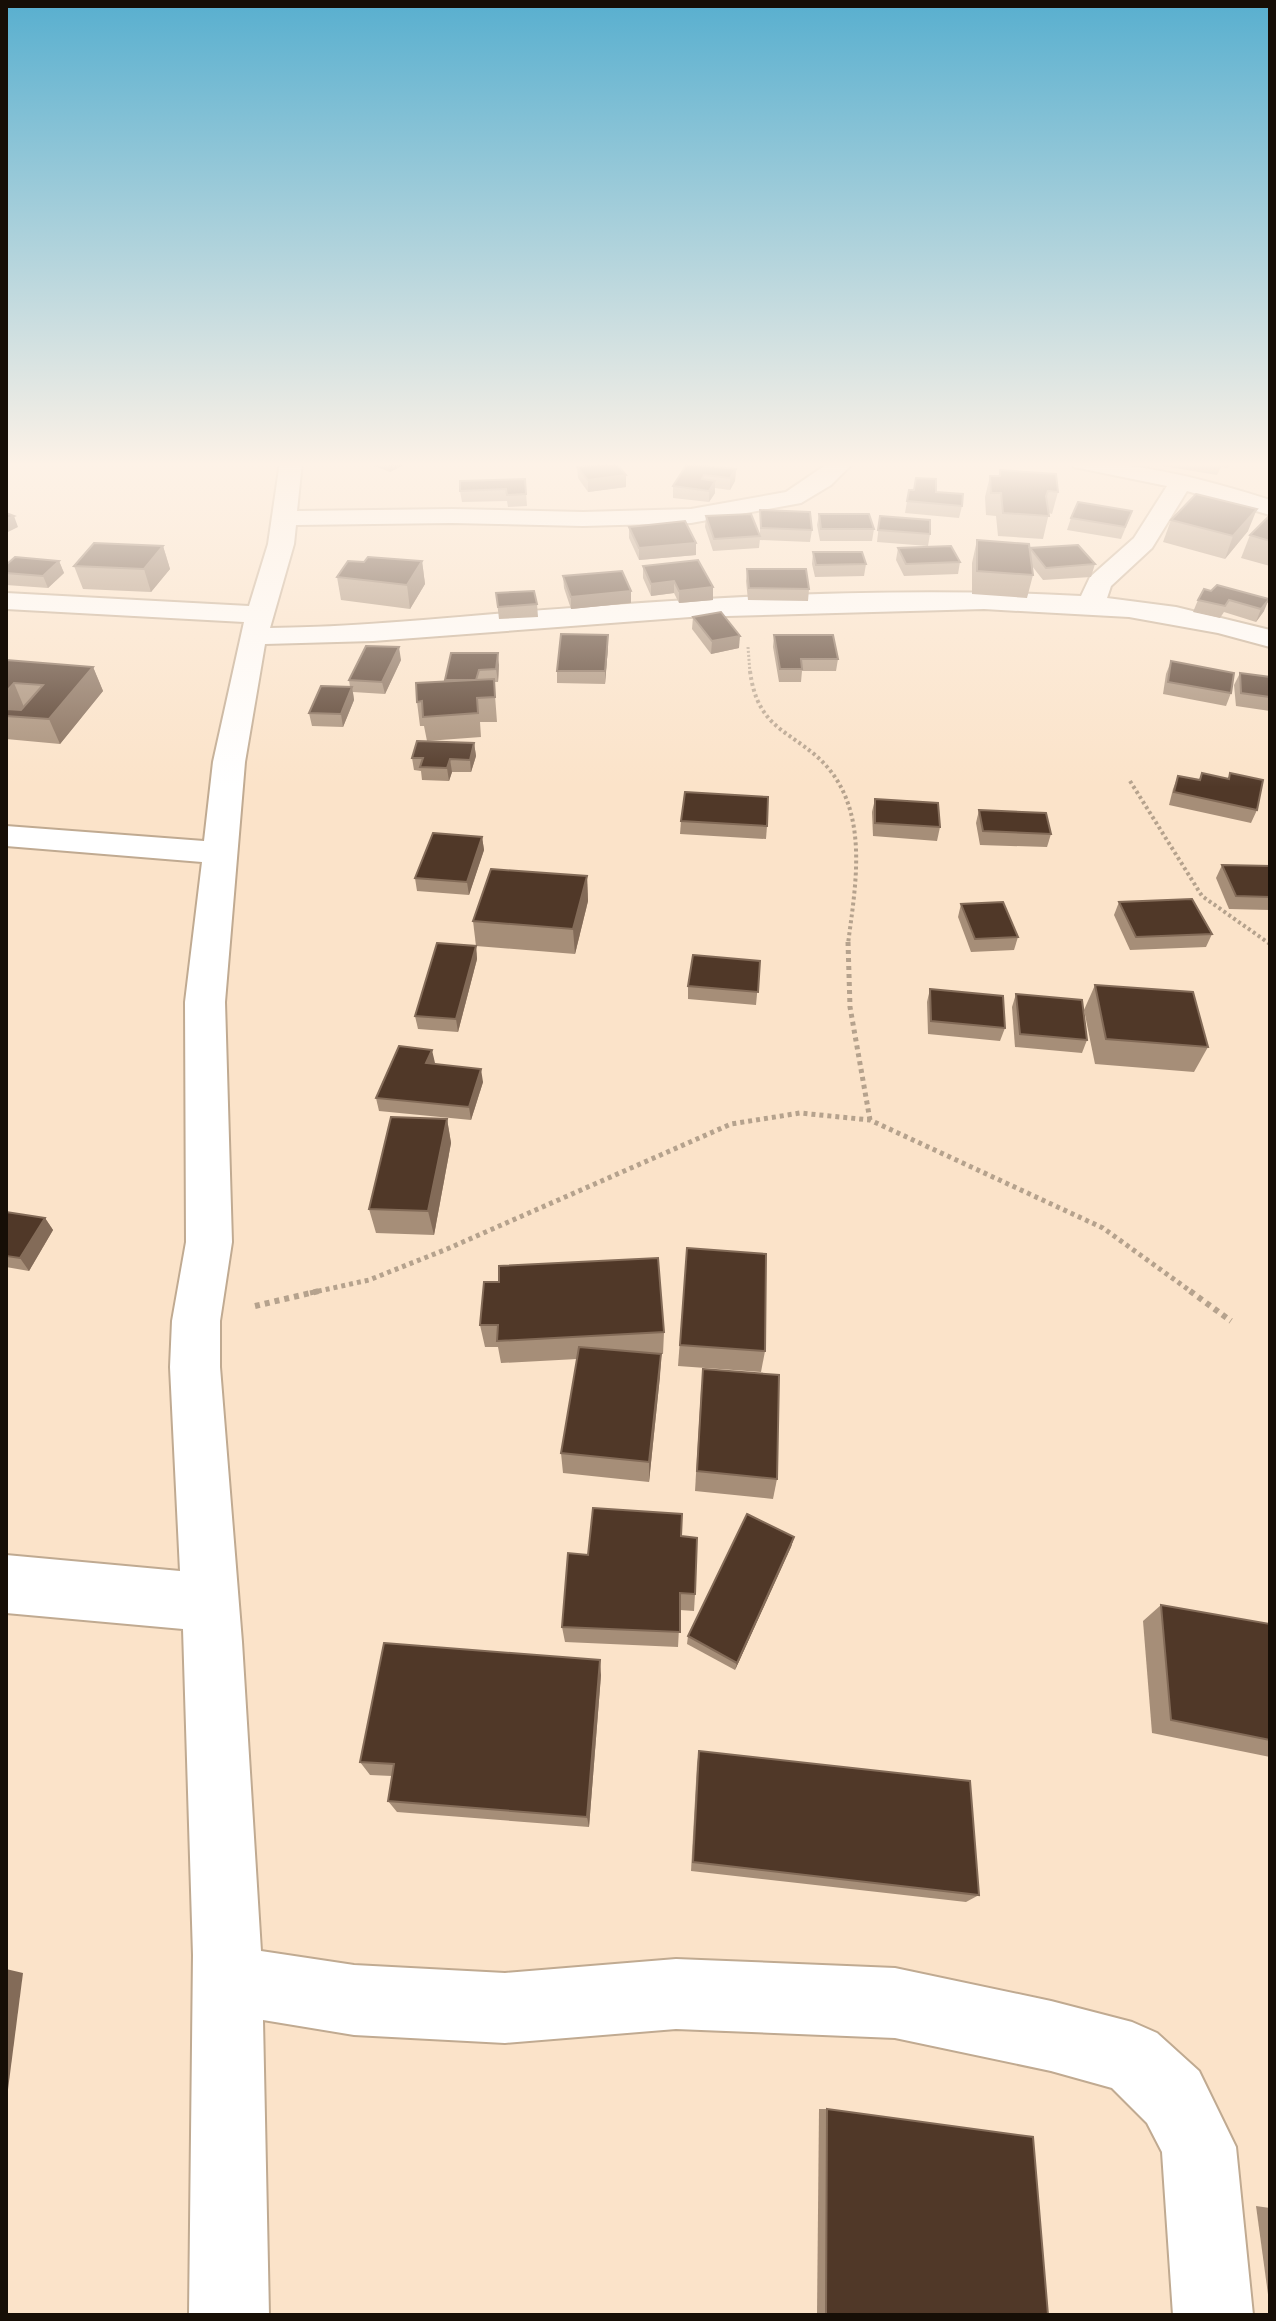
<svg xmlns="http://www.w3.org/2000/svg" width="1276" height="2321" viewBox="0 0 1276 2321" font-family="'Varela Round',sans-serif">
  <rect width="100%" height="100%" fill="#fbe3c9"/>
  <g fill="none" stroke-linecap="round" stroke-linejoin="round">
    <defs>
      <path id="minor" d="M 280,462 L 302,462 L 297,511 L 452,509 L 583,512 L 691,509 L 786,492 L 830,462 L 854,462 L 831,485 L 801,503 L 691,523 L 583,526 L 452,523 L 296,525 L 294,544 L 270,628 C 371,627 471,615 572,608 C 740,595 912,587 1081,596 L 1090,577 L 1134,538 L 1167,486 L 1074,467 L 1071,462 C 1139,462 1205,479 1270,500 L 1270,515 L 1187,491 L 1152,548 L 1111,586 L 1107,598 L 1176,607 L 1270,630 L 1270,647 L 1218,633 L 1129,617 L 984,609 L 690,617 L 373,641 L 265,644 L 245,762 L 225,1002 L 232,1242 L 220,1321 L 220,1367 L 242,1642 L 261,1951 L 354,1965 L 505,1973 L 676,1959 L 895,1968 L 1051,2001 L 1132,2022 L 1157,2033 L 1199,2071 L 1236,2147 L 1253,2315 L 1173,2315 L 1162,2152 L 1147,2123 L 1112,2088 L 1051,2071 L 895,2038 L 676,2029 L 505,2043 L 354,2035 L 263,2020 L 269,2315 L 189,2315 L 193,1955 L 183,1629 L 6,1613 L 6,1555 L 180,1571 L 170,1367 L 172,1321 L 186,1242 L 185,1002 L 202,862 L 6,846 L 6,826 L 204,841 L 213,762 L 244,622 L 6,609 L 6,593 L 249,606 L 268,544 Z"/>
    </defs>
    <!-- minor casing -->
    <use href="#minor" stroke="#c0aa91" stroke-width="4"/>
    <!-- path-far3 -->
    <polyline stroke="#b5a28d" stroke-width="3" stroke-dasharray="2 2" stroke-linecap="butt" points="748,647 750,673"/>
    <!-- path-far2 -->
    <g stroke="#b5a28d" stroke-width="4" stroke-dasharray="3 3" stroke-linecap="butt">
      <path d="M 750,671 C 758,734 796,730 829,769 C 869,818 855,888 848,944"/>
      <polyline points="1130,781 1202,896 1270,944"/>
    </g>
    <!-- path-far1 -->
    <g stroke="#b5a28d" stroke-width="5" stroke-dasharray="4 4" stroke-linecap="butt">
      <polyline points="848,942 850,1007 870,1120"/>
      <polyline points="310,1293 369,1280 447,1249 731,1124 800,1113 870,1120 1103,1228 1193,1293"/>
    </g>
    <!-- path -->
    <g stroke="#b5a28d" stroke-width="6" stroke-dasharray="5 5" stroke-linecap="butt">
      <polyline points="1190,1291 1231,1321"/>
      <polyline points="255,1306 319,1291"/>
    </g>
    <!-- minor -->
    <use href="#minor" fill="#fff" fill-rule="evenodd"/>
  </g>
  <!-- wall -->
  <g fill="#a68e78">
    <polygon points="364,462 409,462 390,472"/>
    <polygon points="1127,462 1154,462 1151,466"/>
    <polygon points="1158,462 1230,462 1228,468 1221,467 1217,475 1157,465"/>
    <polygon points="687,464 736,469 735,481 730,490 715,488 715,493 709,502 673,498 673,486"/>
    <polygon points="577,467 626,487 588,492 578,478"/>
    <polygon points="1000,470 1058,492 1052,514 1049,513 1043,539 998,536 996,516 986,515 985,497 990,476 999,476"/>
    <polygon points="525,479 527,506 508,507 507,501 462,502 460,491"/>
    <polygon points="909,490 936,492 962,506 959,518 905,513"/>
    <polygon points="760,510 812,530 810,542 760,540 760,539 759,548 713,551 705,527 706,516 760,536"/>
    <polygon points="819,514 874,529 872,541 820,541 817,525"/>
    <polygon points="880,516 930,534 928,546 877,542"/>
    <polygon points="1270,517 1270,566 1241,558 1250,535"/>
    <polygon points="1071,518 1128,522 1121,539 1067,530"/>
    <polygon points="1171,520 1248,531 1225,559 1163,542"/>
    <polygon points="629,527 696,555 639,560 629,538"/>
    <polygon points="977,540 1030,549 1095,564 1091,577 1043,580 1032,566 1033,575 1027,598 972,594 972,563"/>
    <polygon points="163,546 170,569 151,592 83,589 74,566"/>
    <polygon points="898,548 960,562 958,574 904,576 896,560"/>
    <polygon points="813,552 866,564 864,576 815,577 812,564"/>
    <polygon points="59,561 64,573 48,588 6,585 6,565"/>
    <polygon points="422,561 425,584 410,609 341,600 337,577 364,562"/>
    <polygon points="643,566 713,600 679,603 674,593 651,596 643,578"/>
    <polygon points="747,569 809,589 808,601 748,600 746,581"/>
    <polygon points="563,576 631,591 631,603 571,609 564,588"/>
    <polygon points="1217,585 1264,611 1256,622 1224,612 1220,618 1193,612 1198,600 1211,591"/>
    <polygon points="496,593 537,604 538,617 499,619"/>
    <polygon points="693,617 739,648 711,654 692,629"/>
    <polygon points="774,635 838,659 836,671 802,671 801,682 779,682 773,647"/>
    <polygon points="608,647 605,684 557,683 557,671"/>
    <polygon points="451,653 499,665 498,682 494,682 497,722 480,722 481,737 427,741 424,726 420,726 417,702 445,681"/>
    <polygon points="6,660 93,667 103,691 60,744 6,739"/>
    <polygon points="401,660 385,694 353,692 354,700 343,727 312,726 309,713 350,687 349,680"/>
    <polygon points="1171,661 1231,693 1226,706 1163,694 1166,674"/>
    <polygon points="1240,673 1270,677 1270,711 1236,706 1234,685"/>
    <polygon points="474,743 476,756 471,772 452,772 449,781 422,780 421,771 414,770 412,758"/>
    <polygon points="1230,773 1257,810 1251,823 1169,805 1173,789 1178,776 1199,780 1228,779"/>
    <polygon points="875,799 940,827 937,841 873,836 872,812"/>
    <polygon points="979,810 1051,834 1047,847 980,845 976,823"/>
    <polygon points="681,821 767,826 766,839 680,834"/>
    <polygon points="482,837 484,850 469,895 417,891 415,878"/>
    <polygon points="1222,865 1270,866 1270,910 1229,909 1216,878"/>
    <polygon points="587,876 588,901 575,954 476,946 473,921"/>
    <polygon points="1119,902 1212,934 1206,947 1130,950 1114,915"/>
    <polygon points="961,904 1018,937 1014,950 971,952 958,917"/>
    <polygon points="476,946 477,959 458,1032 418,1029 415,1016"/>
    <polygon points="760,961 756,1005 688,999 688,986"/>
    <polygon points="1095,985 1208,1047 1194,1072 1095,1064 1084,1010"/>
    <polygon points="930,989 1005,1028 1000,1041 928,1034 927,1002"/>
    <polygon points="1016,994 1087,1040 1082,1053 1015,1047 1012,1007"/>
    <polygon points="435,1064 483,1082 471,1120 379,1111 376,1098"/>
    <polygon points="447,1119 451,1143 434,1235 376,1233 369,1209"/>
    <polygon points="6,1212 45,1218 53,1230 29,1271 6,1267"/>
    <polygon points="687,1248 765,1351 761,1372 678,1366"/>
    <polygon points="484,1282 664,1332 663,1354 658,1354 661,1354 660,1376 649,1482 563,1473 561,1453 577,1359 501,1363 498,1347 485,1347 480,1325"/>
    <polygon points="701,1390 777,1479 773,1499 695,1491"/>
    <polygon points="681,1536 695,1594 694,1611 680,1610 678,1647 565,1642 562,1627 588,1555"/>
    <polygon points="794,1537 791,1547 735,1670 687,1644 688,1636"/>
    <polygon points="1161,1605 1270,1624 1270,1757 1152,1733 1143,1621"/>
    <polygon points="601,1675 589,1827 397,1812 388,1801 392,1776 370,1775 360,1762"/>
    <polygon points="699,1751 979,1895 966,1902 691,1871 697,1764"/>
    <polygon points="819,2109 827,2109 1048,2315 817,2315"/>
    <polygon points="1256,2206 1270,2208 1270,2309"/>
  </g>
  <!-- shaded-wall -->
  <g fill="#836b58">
    <polygon points="388,462 409,462 390,472"/>
    <polygon points="736,469 735,481 730,490 730,478"/>
    <polygon points="626,475 626,487 588,492 588,480"/>
    <polygon points="715,481 715,493 709,502 709,491"/>
    <polygon points="1257,509 1248,531 1225,559 1233,536"/>
    <polygon points="14,516 18,527 6,533 6,519"/>
    <polygon points="696,543 696,555 639,560 639,548"/>
    <polygon points="163,546 170,569 151,592 144,569"/>
    <polygon points="59,561 64,573 48,588 43,576"/>
    <polygon points="422,561 425,584 410,609 407,585"/>
    <polygon points="674,581 674,593 651,596 651,584"/>
    <polygon points="713,587 713,600 679,603 679,591"/>
    <polygon points="631,591 631,603 571,609 571,597"/>
    <polygon points="1269,599 1264,611 1256,622 1261,609"/>
    <polygon points="608,635 608,647 605,684 605,671"/>
    <polygon points="740,636 739,648 711,654 712,641"/>
    <polygon points="399,647 401,660 385,694 382,682"/>
    <polygon points="498,653 499,665 498,682 496,669"/>
    <polygon points="93,667 103,691 60,744 49,719"/>
    <polygon points="14,683 24,707 16,717 6,716 6,692"/>
    <polygon points="352,687 354,700 343,727 341,714"/>
    <polygon points="474,743 476,756 471,772 470,760"/>
    <polygon points="450,759 452,772 449,781 447,768"/>
    <polygon points="482,837 484,850 469,895 467,882"/>
    <polygon points="587,876 588,901 575,954 573,929"/>
    <polygon points="476,946 477,959 458,1032 456,1019"/>
    <polygon points="432,1050 435,1063 426,1063"/>
    <polygon points="481,1069 483,1082 471,1120 469,1107"/>
    <polygon points="447,1119 451,1143 434,1235 428,1211"/>
    <polygon points="45,1218 53,1230 29,1271 20,1258"/>
    <polygon points="661,1354 660,1376 649,1482 649,1462"/>
    <polygon points="794,1537 791,1547 735,1670 737,1663"/>
    <polygon points="600,1660 601,1675 589,1827 587,1817"/>
    <polygon points="6,1969 23,1973 6,2105"/>
  </g>
  <!-- building -->
  <g fill="#503828" stroke="#836b58" stroke-width="2">
    <polygon points="615,462 626,475 588,480 577,467"/>
    <polygon points="687,464 736,469 730,478 704,475 702,479 715,481 709,491 673,486"/>
    <polygon points="1000,470 1056,474 1058,492 1048,491 1046,496 1049,516 1003,513 1001,493 991,493 990,476 1000,476"/>
    <polygon points="916,478 936,479 936,492 963,494 962,506 907,501 909,490 914,490"/>
    <polygon points="525,479 526,494 507,495 506,489 460,491 460,481"/>
    <polygon points="1196,494 1257,509 1233,536 1171,520"/>
    <polygon points="1078,502 1132,511 1125,527 1071,518"/>
    <polygon points="760,510 810,512 812,530 761,528"/>
    <polygon points="6,513 14,516 6,519"/>
    <polygon points="751,514 760,536 714,539 706,516"/>
    <polygon points="819,514 869,514 874,529 821,529"/>
    <polygon points="880,516 930,520 930,534 878,530"/>
    <polygon points="1269,516 1270,541 1250,535"/>
    <polygon points="685,521 696,543 639,548 629,527"/>
    <polygon points="977,540 1029,544 1033,575 977,571"/>
    <polygon points="94,543 163,546 144,569 74,566"/>
    <polygon points="1078,545 1095,564 1046,568 1030,548"/>
    <polygon points="951,546 960,562 906,564 898,548"/>
    <polygon points="813,552 862,552 866,564 816,565"/>
    <polygon points="15,557 59,561 43,576 6,573 6,565"/>
    <polygon points="368,557 422,561 407,585 337,577 348,561 364,562"/>
    <polygon points="698,560 713,587 679,591 674,581 651,584 643,566"/>
    <polygon points="747,569 806,569 809,589 749,588"/>
    <polygon points="622,571 631,591 571,597 563,576"/>
    <polygon points="1217,585 1269,599 1261,609 1229,600 1225,606 1198,600 1204,589 1211,591"/>
    <polygon points="534,591 537,604 498,607 496,593"/>
    <polygon points="721,612 740,636 712,641 693,617"/>
    <polygon points="561,634 608,635 605,671 557,671"/>
    <polygon points="774,635 833,635 838,659 801,659 802,669 780,669"/>
    <polygon points="366,646 399,647 382,682 349,680"/>
    <polygon points="451,653 498,653 496,669 479,670 476,680 445,680"/>
    <polygon points="6,660 93,667 49,719 6,716 6,709 21,710 43,685 14,683 6,692"/>
    <polygon points="1171,661 1234,673 1231,693 1168,682"/>
    <polygon points="1240,673 1270,677 1270,697 1241,693"/>
    <polygon points="494,679 495,697 477,698 478,713 423,717 422,701 417,702 416,683"/>
    <polygon points="321,686 352,687 341,714 309,713"/>
    <polygon points="417,741 474,743 470,760 450,759 447,768 420,767 423,758 412,758"/>
    <polygon points="1202,773 1229,779 1230,773 1263,780 1257,810 1174,792 1178,776 1200,780"/>
    <polygon points="685,792 768,797 767,826 681,821"/>
    <polygon points="875,799 938,803 940,827 875,823"/>
    <polygon points="979,810 1046,813 1051,834 983,831"/>
    <polygon points="433,833 482,837 467,882 415,878"/>
    <polygon points="1222,865 1270,866 1270,897 1236,896"/>
    <polygon points="491,869 587,876 573,929 473,921"/>
    <polygon points="1192,899 1212,934 1136,937 1119,902"/>
    <polygon points="1003,902 1018,937 975,939 961,904"/>
    <polygon points="437,943 476,946 456,1019 415,1016"/>
    <polygon points="693,955 760,961 758,992 688,986"/>
    <polygon points="1095,985 1193,992 1208,1047 1106,1039"/>
    <polygon points="930,989 1003,996 1005,1028 931,1021"/>
    <polygon points="1016,994 1082,1000 1087,1040 1020,1034"/>
    <polygon points="399,1046 432,1050 426,1063 481,1069 469,1107 376,1098"/>
    <polygon points="391,1117 447,1119 428,1211 369,1209"/>
    <polygon points="6,1212 45,1218 20,1258 6,1256"/>
    <polygon points="687,1248 766,1254 765,1351 680,1345"/>
    <polygon points="658,1258 664,1332 497,1341 498,1325 480,1325 484,1282 499,1282 499,1266"/>
    <polygon points="579,1347 661,1354 649,1462 561,1453"/>
    <polygon points="703,1369 779,1375 777,1479 697,1471"/>
    <polygon points="593,1508 682,1514 681,1536 697,1538 695,1594 680,1593 680,1632 562,1627 568,1553 588,1555"/>
    <polygon points="747,1514 794,1537 737,1663 688,1636"/>
    <polygon points="1161,1605 1270,1624 1270,1740 1171,1720"/>
    <polygon points="384,1643 600,1660 587,1817 388,1801 394,1764 360,1762"/>
    <polygon points="699,1751 970,1781 979,1895 693,1862"/>
    <polygon points="827,2109 1033,2137 1048,2315 826,2315"/>
  </g>
  <!-- sky -->
  <linearGradient id="sky" x2="0" y2="1"><stop stop-color="#58afcf"/><stop offset="0.59" stop-color="#fdf2e7"/><stop offset="1" stop-color="#fdf2e7" stop-opacity="0"/></linearGradient>
  <rect width="1276" height="787" fill="url(#sky)"/>
  <!-- border -->
  <rect width="1276" height="2321" fill="none" stroke="#160e06" stroke-width="16"/>
</svg>
